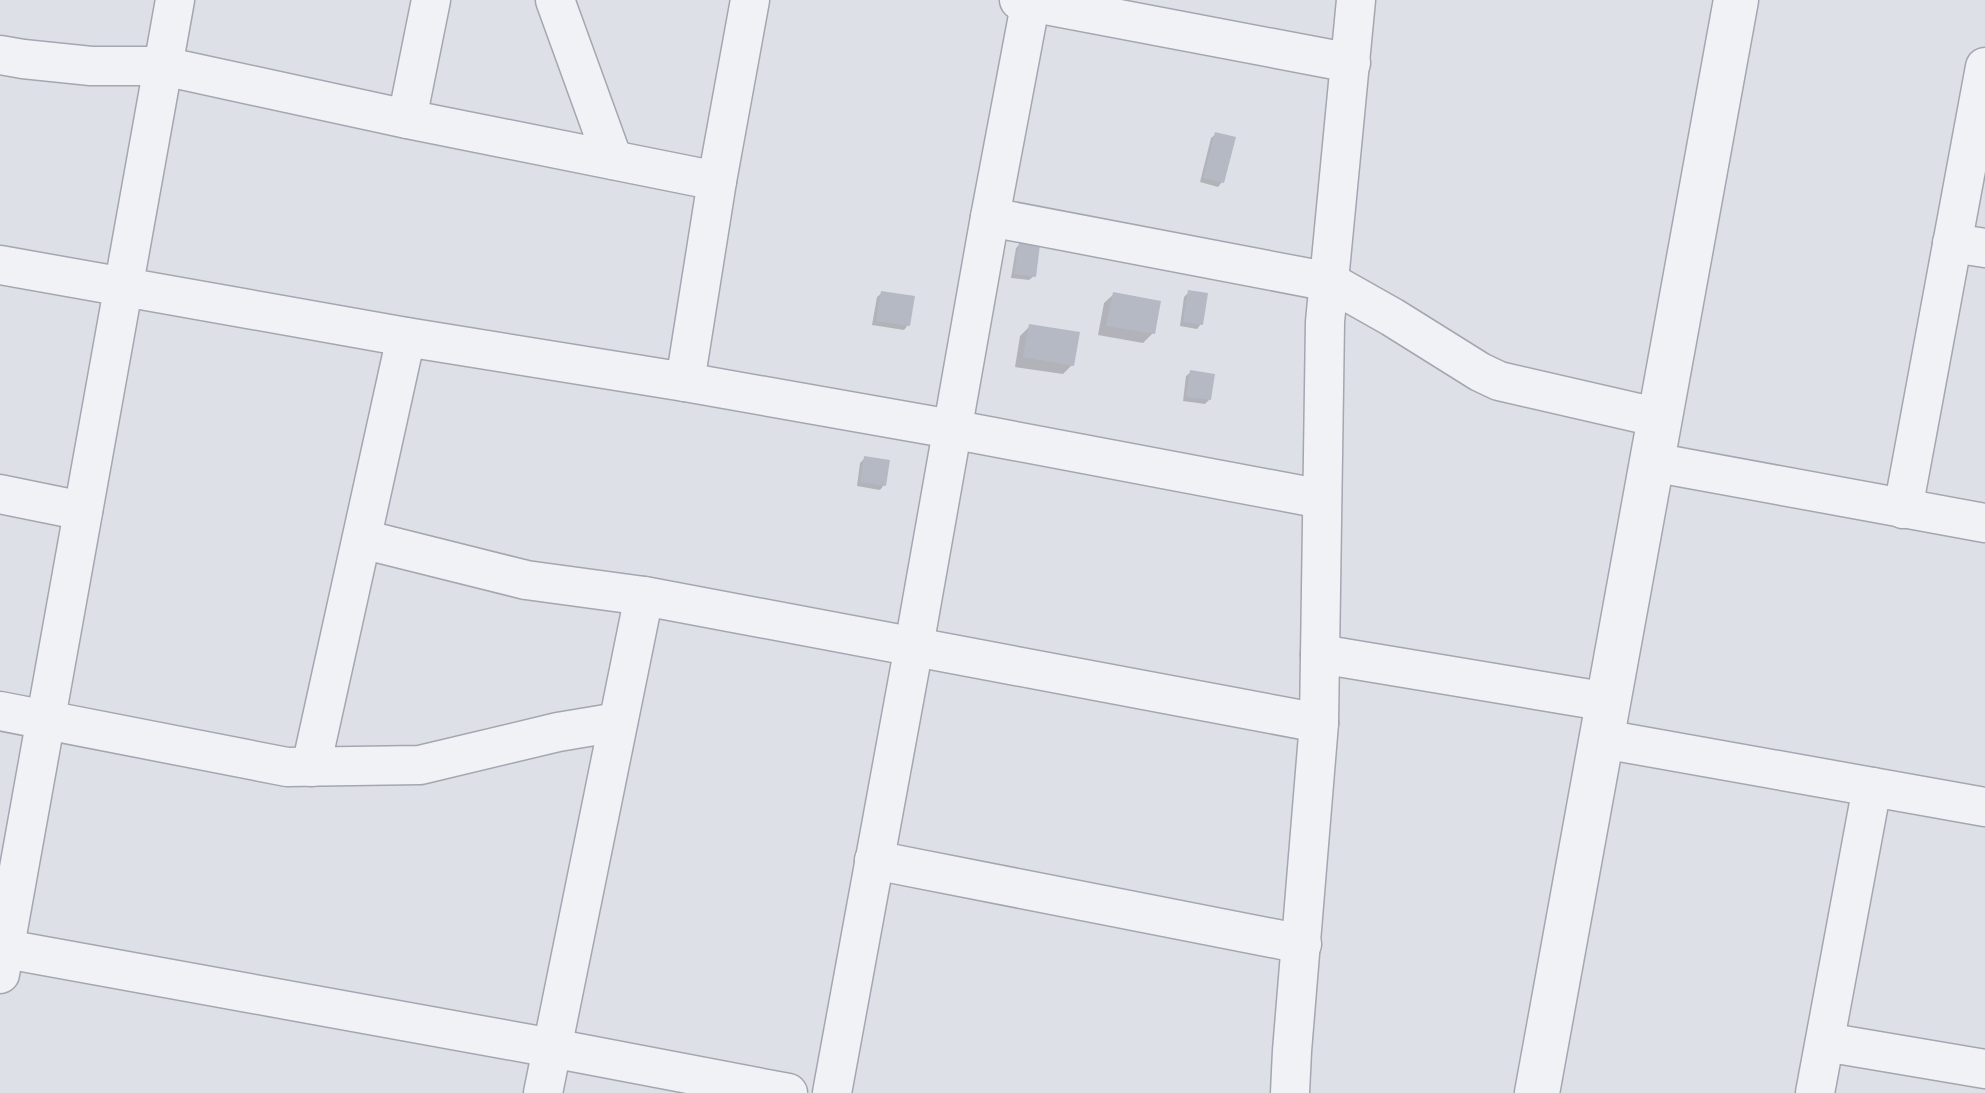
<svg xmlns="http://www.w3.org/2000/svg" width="1985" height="1093" viewBox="0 0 1985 1093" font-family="Jost,sans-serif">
  <rect width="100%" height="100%" fill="#dee0e7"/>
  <!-- shadow -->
  <g fill="#0003">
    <polygon points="1216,134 1222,182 1218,187 1200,182 1211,138"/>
    <polygon points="1020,244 1034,276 1029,280 1011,278 1016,248"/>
    <polygon points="1189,292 1201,324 1197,329 1180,326 1184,297"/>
    <polygon points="882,293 908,325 904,330 872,325 877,297"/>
    <polygon points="1114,294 1153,333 1143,343 1098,335 1104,303"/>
    <polygon points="1030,326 1072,365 1063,374 1015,367 1020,336"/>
    <polygon points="1191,372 1209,400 1205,404 1183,401 1186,376"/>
    <polygon points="865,458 884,485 880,490 857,486 860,463"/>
  </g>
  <!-- building -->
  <g fill="#b5b9c4">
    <polygon points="1215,132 1236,137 1224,183 1203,178"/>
    <polygon points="1019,242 1040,245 1036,277 1014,274"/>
    <polygon points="1188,290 1208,293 1203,325 1183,322"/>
    <polygon points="881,291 915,296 910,326 876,321"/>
    <polygon points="1113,292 1161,301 1155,334 1106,326"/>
    <polygon points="1029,324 1080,332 1074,366 1023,357"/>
    <polygon points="1190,370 1215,374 1211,400 1186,397"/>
    <polygon points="864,456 890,460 886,486 860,482"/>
  </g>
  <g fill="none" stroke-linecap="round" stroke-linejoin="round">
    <defs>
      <g id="minor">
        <polyline points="555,0 613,160"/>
        <polyline points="1019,0 1351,63"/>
        <polyline points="0,55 23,59 91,66 163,66 407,119 717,181"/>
        <polyline points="407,119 431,0"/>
        <polyline points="990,217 1330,282 1392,317 1480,372 1499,381 1660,418"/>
        <polyline points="1952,243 1985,248"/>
        <polyline points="0,265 406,337 685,382 951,429 1322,499"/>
        <polyline points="685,382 717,181 750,0"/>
        <polyline points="1652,462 1985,523"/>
        <polyline points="0,494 83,511"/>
        <polyline points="1903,509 1985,67"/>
        <polyline points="362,539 526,580 644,596 1319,723"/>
        <polyline points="1320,654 1608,702"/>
        <polyline points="0,711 287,767 420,765 558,732 618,722"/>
        <polyline points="1603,739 1985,807"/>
        <polyline points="311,767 406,337"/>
        <polyline points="874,860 1302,944"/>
        <polyline points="0,948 552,1048 788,1093"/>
        <polyline points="0,974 175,0"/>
        <polyline points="1825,1042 1985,1069"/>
        <polyline points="543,1093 644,596"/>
        <polyline points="832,1093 914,646 990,217 1031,0"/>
        <polyline points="1290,1093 1292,1051 1319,723 1325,322 1356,0"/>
        <polyline points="1815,1093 1872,787"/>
      </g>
      <polyline id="tertiary" points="1537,1093 1736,0"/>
    </defs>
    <!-- minor casing -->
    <use href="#minor" stroke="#a4a6b1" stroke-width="41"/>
    <!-- tertiary casing -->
    <use href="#tertiary" stroke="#a4a6b1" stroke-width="47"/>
    <!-- minor -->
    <use href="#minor" stroke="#f1f2f6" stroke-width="38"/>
    <!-- tertiary -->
    <use href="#tertiary" stroke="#f1f2f6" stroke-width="44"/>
  </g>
</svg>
